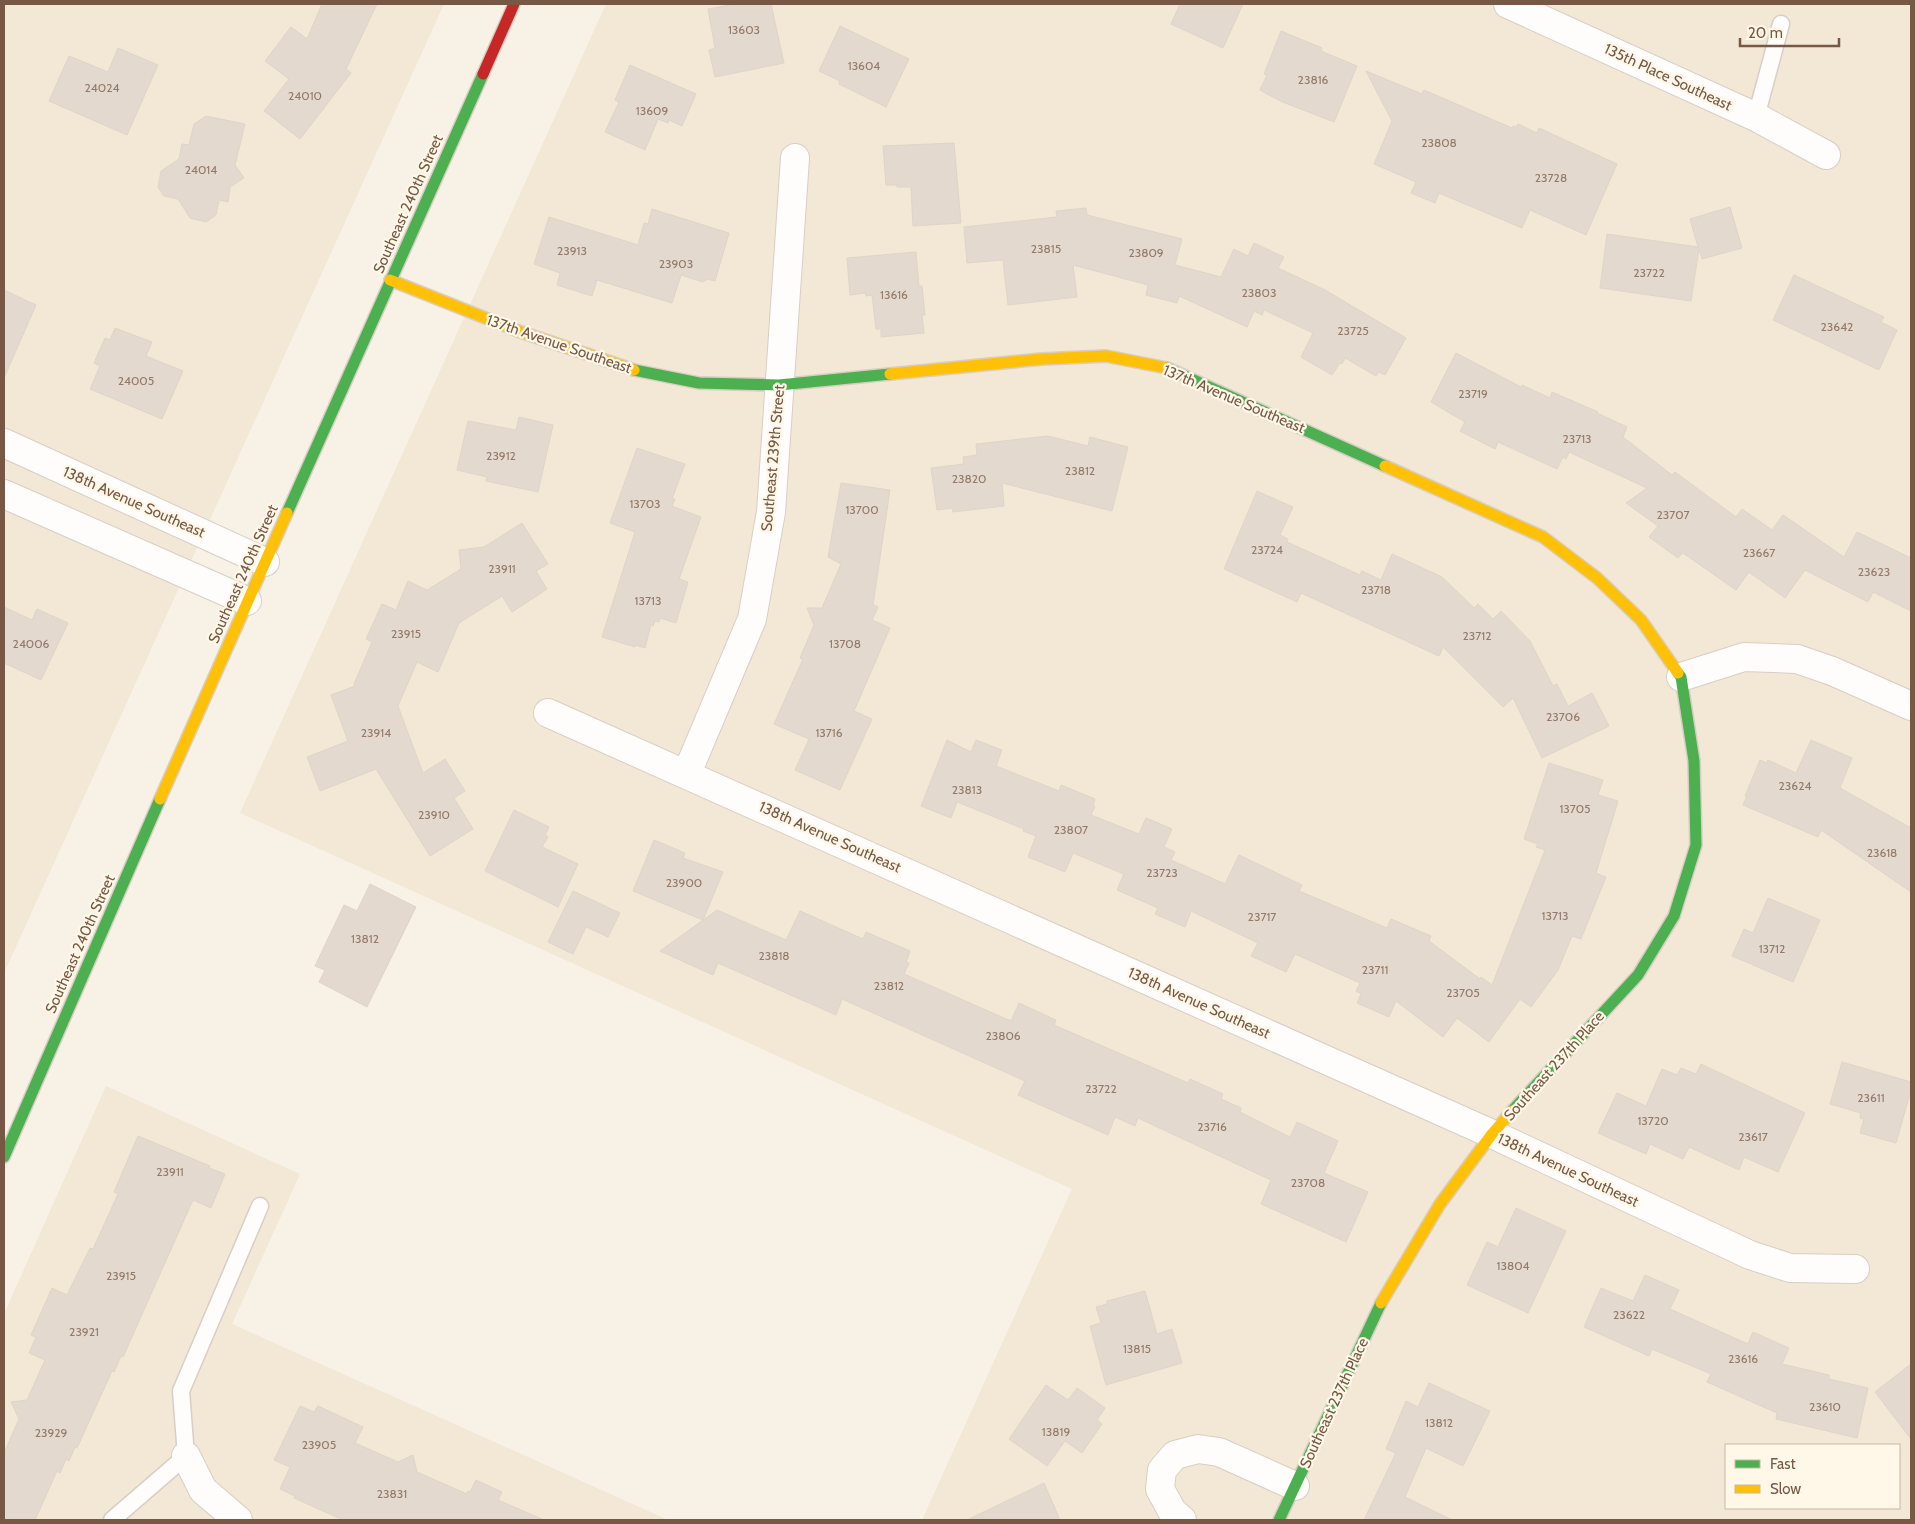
<svg xmlns="http://www.w3.org/2000/svg" width="1915" height="1524" viewBox="0 0 1915 1524" font-family="Cabin,sans-serif">
  <rect width="100%" height="100%" fill="#f7f1e6"/>
  <!-- residential -->
  <g fill="#f3e7d5" fill-rule="evenodd">
    <polygon points="4,4 444,4 4,973"/>
    <path d="M 606,4 L 1911,4 L 1911,1520 L 922,1520 L 1072,1189 L 240,813 ZM 1726,1445 L 1899,1445 L 1899,1508 L 1726,1508 Z"/>
    <polygon points="106,1086 300,1174 232,1324 668,1520 4,1520 4,1314"/>
  </g>
  <!-- building -->
  <g fill="#e4d9ce" stroke="#e0d4c8">
    <polygon points="322,4 377,4 346,69 351,73 300,139 264,111 289,79 265,61 291,27 307,39"/>
    <polygon points="736,4 771,4 784,63 715,77 709,50 715,48 708,9"/>
    <polygon points="1180,4 1243,4 1223,48 1171,24"/>
    <polygon points="840,26 909,59 886,107 839,84 840,81 819,71"/>
    <polygon points="1281,31 1322,48 1321,51 1357,66 1334,122 1280,101 1260,90 1267,75 1264,74"/>
    <polygon points="118,48 158,65 127,135 49,101 69,56 108,72"/>
    <polygon points="630,65 696,94 682,126 669,120 668,123 658,119 645,150 605,132 619,102 615,100"/>
    <polygon points="1366,71 1422,94 1424,90 1512,128 1513,126 1516,127 1518,124 1537,133 1539,128 1617,164 1586,235 1530,210 1522,228 1439,193 1435,203 1411,193 1416,182 1374,164 1392,121"/>
    <polygon points="206,116 245,124 235,165 244,178 230,187 228,202 219,200 216,215 206,222 190,218 178,199 164,196 158,187 161,171 179,159 182,144 189,145 194,124"/>
    <polygon points="954,143 961,223 913,226 911,187 897,187 897,185 886,185 883,146"/>
    <polygon points="1730,207 1742,248 1702,259 1699,249 1691,301 1600,288 1607,234 1698,247 1690,219"/>
    <polygon points="1086,208 1087,215 1182,239 1175,265 1221,277 1234,249 1248,256 1254,243 1284,257 1278,268 1325,290 1406,338 1385,375 1379,372 1376,376 1345,358 1342,364 1340,363 1332,375 1301,357 1313,333 1264,310 1262,315 1254,311 1247,327 1179,296 1177,303 1146,295 1148,285 1073,265 1077,297 1008,305 1003,260 967,263 964,227 1057,217 1056,211"/>
    <polygon points="652,209 729,233 715,281 707,279 703,282 681,275 672,303 597,280 592,296 557,285 560,273 534,264 549,217 638,245 644,223 648,224"/>
    <polygon points="916,252 919,286 922,286 925,315 922,315 924,333 881,337 881,329 876,329 872,295 866,296 865,293 850,295 847,258"/>
    <polygon points="1794,275 1884,317 1881,322 1897,330 1879,370 1773,320"/>
    <polygon points="4,290 36,305 4,378"/>
    <polygon points="115,328 152,342 146,356 183,371 162,419 90,389 100,366 94,363 105,338 110,340"/>
    <polygon points="1456,353 1521,387 1522,385 1550,398 1552,392 1598,412 1597,413 1627,427 1623,437 1672,475 1675,472 1736,517 1742,509 1772,530 1783,515 1844,557 1857,532 1911,558 1911,611 1873,592 1868,602 1805,570 1785,598 1749,572 1736,590 1683,553 1678,558 1649,537 1658,526 1626,503 1647,488 1569,452 1566,459 1563,457 1557,469 1498,442 1495,449 1460,431 1465,422 1431,402"/>
    <polygon points="519,417 553,425 538,492 486,481 487,477 457,470 468,421 516,430"/>
    <polygon points="1048,436 1088,446 1090,437 1128,447 1112,511 1002,483 1004,506 953,512 952,508 937,510 931,468 964,464 963,457 977,455 976,444"/>
    <polygon points="637,448 685,464 672,499 675,499 672,506 701,517 679,579 688,582 676,623 660,618 659,622 655,621 653,626 651,625 645,648 635,645 635,647 602,637 635,532 610,523"/>
    <polygon points="841,483 890,490 873,605 878,607 872,620 890,628 854,711 872,719 840,790 795,770 809,739 774,724 803,659 800,658 814,625 807,608 822,608 841,564 828,557"/>
    <polygon points="1257,491 1293,507 1280,535 1288,539 1287,542 1360,575 1362,571 1381,580 1392,554 1442,577 1474,608 1478,604 1493,619 1501,611 1530,641 1553,686 1557,684 1568,706 1592,693 1609,726 1542,758 1513,698 1503,707 1443,647 1439,656 1301,593 1297,602 1224,569"/>
    <polygon points="522,523 548,564 536,571 547,589 512,612 502,596 459,623 438,672 417,662 398,706 423,773 445,759 465,791 454,798 473,829 430,856 376,769 320,791 307,757 348,741 331,695 355,686 354,684 372,642 366,639 382,604 396,610 408,581 427,590 461,569 459,550 484,547"/>
    <polygon points="4,607 32,620 37,609 68,623 41,680 4,663"/>
    <polygon points="947,740 971,752 976,740 1002,750 996,766 1059,791 1061,785 1095,799 1093,806 1095,806 1091,815 1139,834 1146,818 1172,829 1164,847 1175,852 1171,860 1225,884 1239,855 1302,885 1299,891 1387,928 1391,919 1431,936 1429,941 1480,979 1481,977 1492,985 1545,850 1536,847 1538,844 1524,839 1549,763 1603,780 1598,795 1618,801 1596,873 1606,877 1581,939 1572,936 1558,970 1531,1007 1520,999 1489,1042 1457,1018 1443,1037 1396,1001 1389,1017 1357,1003 1361,994 1356,991 1360,983 1295,954 1286,972 1251,956 1258,943 1191,911 1185,927 1155,914 1158,908 1117,890 1124,874 1073,853 1065,872 1028,857 1036,836 1023,831 1024,829 957,802 951,818 921,806"/>
    <polygon points="1811,740 1852,758 1840,788 1911,828 1911,892 1821,830 1818,837 1743,805 1747,796 1745,796 1760,760 1767,763 1768,760 1796,773"/>
    <polygon points="514,810 549,827 545,835 548,837 542,847 578,864 558,907 485,871"/>
    <polygon points="654,840 685,853 683,858 723,872 703,920 633,891"/>
    <polygon points="370,884 416,907 367,1007 319,982 325,970 315,966 344,905 357,911"/>
    <polygon points="573,891 620,913 608,937 586,927 573,954 548,942"/>
    <polygon points="1768,898 1820,920 1793,982 1732,956 1744,929 1753,933"/>
    <polygon points="717,910 786,940 800,911 863,939 866,932 910,951 906,962 909,963 904,974 1011,1021 1019,1003 1056,1020 1054,1025 1188,1083 1190,1079 1223,1094 1221,1099 1241,1108 1240,1112 1290,1137 1297,1122 1338,1141 1324,1173 1368,1192 1346,1242 1261,1204 1271,1180 1138,1118 1135,1126 1115,1117 1108,1135 1018,1095 1025,1081 842,999 836,1015 718,963 713,975 660,951"/>
    <polygon points="1842,1062 1911,1082 1911,1090 1896,1143 1860,1133 1864,1119 1860,1118 1861,1113 1830,1104"/>
    <polygon points="1701,1064 1805,1113 1778,1172 1744,1157 1739,1170 1689,1147 1683,1159 1650,1144 1646,1154 1598,1133 1617,1093 1646,1106 1662,1069 1677,1075 1681,1068 1696,1074"/>
    <polygon points="138,1136 210,1166 209,1168 225,1174 211,1208 193,1200 123,1357 121,1356 114,1372 112,1371 77,1448 75,1447 69,1461 66,1459 60,1473 57,1471 35,1520 4,1520 4,1453 19,1419 11,1402 27,1400 45,1360 29,1353 36,1337 31,1335 52,1288 67,1295 90,1248 93,1249 118,1194 114,1192"/>
    <polygon points="1516,1208 1566,1231 1528,1313 1467,1285 1487,1242 1498,1247"/>
    <polygon points="1645,1275 1679,1290 1670,1309 1748,1344 1753,1332 1789,1348 1782,1364 1829,1375 1829,1379 1868,1388 1857,1438 1776,1419 1777,1413 1707,1382 1711,1374 1652,1349 1649,1356 1584,1327 1601,1288 1633,1301"/>
    <polygon points="1145,1291 1157,1334 1172,1329 1182,1363 1106,1385 1090,1326 1101,1323 1096,1307 1107,1304 1107,1301"/>
    <polygon points="1911,1364 1911,1439 1875,1392"/>
    <polygon points="1429,1383 1490,1411 1463,1466 1426,1448 1405,1497 1452,1520 1364,1520 1396,1453 1386,1449 1406,1401 1418,1407"/>
    <polygon points="1046,1385 1068,1400 1077,1388 1105,1408 1097,1420 1102,1424 1082,1453 1065,1441 1047,1466 1009,1439"/>
    <polygon points="300,1406 314,1412 318,1406 363,1427 355,1443 398,1462 413,1455 417,1472 467,1494 468,1491 470,1492 476,1480 502,1492 498,1500 544,1520 343,1520 294,1498 295,1496 280,1489 290,1467 274,1460"/>
    <polygon points="1044,1483 1060,1520 967,1520"/>
  </g>
  <g fill="none" stroke-linecap="round" stroke-linejoin="round">
    <defs>
      <g id="lane">
        <polyline points="1756,117 1781,24"/>
        <polyline points="112,1520 186,1456 181,1391 260,1206"/>
      </g>
      <g id="street">
        <polyline points="1508,4 1756,117 1826,155"/>
        <polyline points="4,443 265,562"/>
        <polyline points="4,494 247,601"/>
        <polyline points="1681,677 1744,657 1797,659 1832,671 1911,706"/>
        <polyline points="548,713 1492,1134 1750,1255 1790,1268 1855,1269"/>
        <polyline points="687,773 752,619 771,512 795,158"/>
        <polyline points="186,1456 203,1490 238,1520"/>
        <polyline points="1182,1520 1172,1511 1160,1489 1162,1470 1175,1455 1198,1449 1219,1452 1295,1486"/>
      </g>
      <g id="fast">
        <polyline points="1167,368 1385,466"/>
        <polyline points="634,370 699,383 779,385 890,374"/>
        <polyline points="287,513 483,74"/>
        <polyline points="1512,1111 1638,975 1674,916 1696,845 1694,761 1681,677 1678,673"/>
        <polyline points="4,1157 160,799"/>
        <polyline points="1279,1520 1381,1303"/>
      </g>
      <g id="slow">
        <polyline points="390,280 518,331 634,370"/>
        <polyline points="890,374 1042,359 1106,356 1167,368"/>
        <polyline points="1385,466 1543,537 1597,578 1641,620 1678,673"/>
        <polyline points="160,799 287,513"/>
        <polyline points="1381,1303 1440,1204 1492,1134 1512,1111"/>
      </g>
      <polyline id="jam" points="483,74 514,4"/>
    </defs>
    <!-- lane casing -->
    <use href="#lane" stroke="#d8cec5" stroke-width="19"/>
    <!-- street casing -->
    <use href="#street" stroke="#d8cec5" stroke-width="30"/>
    <!-- fast casing -->
    <use href="#fast" stroke="#d7cdc3" stroke-width="14"/>
    <!-- slow casing -->
    <use href="#slow" stroke="#d7cdc3" stroke-width="14"/>
    <!-- jam casing -->
    <use href="#jam" stroke="#d7cdc3" stroke-width="14"/>
    <!-- lane -->
    <use href="#lane" stroke="#fefdfb" stroke-width="16"/>
    <!-- street -->
    <use href="#street" stroke="#fefdfb" stroke-width="28"/>
    <!-- fast -->
    <use href="#fast" stroke="#4caf50" stroke-width="11"/>
    <!-- slow -->
    <use href="#slow" stroke="#ffc107" stroke-width="11"/>
    <!-- jam -->
    <use href="#jam" stroke="#c62828" stroke-width="11"/>
  </g>
  <g text-anchor="middle" dominant-baseline="central" stroke-width="4.5" stroke-linejoin="round" paint-order="stroke">
    <!-- number labels -->
    <g font-size="12" fill="#937a6a">
      <text x="744" y="29">13603</text>
      <text x="864" y="65">13604</text>
      <text x="1313" y="79">23816</text>
      <text x="102" y="87">24024</text>
      <text x="305" y="95">24010</text>
      <text x="652" y="110">13609</text>
      <text x="1439" y="142">23808</text>
      <text x="201" y="169">24014</text>
      <text x="1551" y="177">23728</text>
      <text x="1046" y="248">23815</text>
      <text x="572" y="250">23913</text>
      <text x="1146" y="252">23809</text>
      <text x="676" y="263">23903</text>
      <text x="1649" y="272">23722</text>
      <text x="1259" y="292">23803</text>
      <text x="894" y="294">13616</text>
      <text x="1837" y="326">23642</text>
      <text x="1353" y="330">23725</text>
      <text x="136" y="380">24005</text>
      <text x="1473" y="393">23719</text>
      <text x="1577" y="438">23713</text>
      <text x="501" y="455">23912</text>
      <text x="1080" y="470">23812</text>
      <text x="969" y="478">23820</text>
      <text x="645" y="503">13703</text>
      <text x="862" y="509">13700</text>
      <text x="1673" y="514">23707</text>
      <text x="1267" y="549">23724</text>
      <text x="1759" y="552">23667</text>
      <text x="502" y="568">23911</text>
      <text x="1874" y="571">23623</text>
      <text x="1376" y="589">23718</text>
      <text x="648" y="600">13713</text>
      <text x="406" y="633">23915</text>
      <text x="1477" y="635">23712</text>
      <text x="31" y="643">24006</text>
      <text x="845" y="643">13708</text>
      <text x="1563" y="716">23706</text>
      <text x="376" y="732">23914</text>
      <text x="829" y="732">13716</text>
      <text x="1795" y="785">23624</text>
      <text x="967" y="789">23813</text>
      <text x="1575" y="808">13705</text>
      <text x="434" y="814">23910</text>
      <text x="1071" y="829">23807</text>
      <text x="1882" y="852">23618</text>
      <text x="1162" y="872">23723</text>
      <text x="684" y="882">23900</text>
      <text x="1555" y="915">13713</text>
      <text x="1262" y="916">23717</text>
      <text x="365" y="938">13812</text>
      <text x="1772" y="948">13712</text>
      <text x="774" y="955">23818</text>
      <text x="1375" y="969">23711</text>
      <text x="889" y="985">23812</text>
      <text x="1463" y="992">23705</text>
      <text x="1003" y="1035">23806</text>
      <text x="1101" y="1088">23722</text>
      <text x="1871" y="1097">23611</text>
      <text x="1653" y="1120">13720</text>
      <text x="1212" y="1126">23716</text>
      <text x="1753" y="1136">23617</text>
      <text x="170" y="1171">23911</text>
      <text x="1308" y="1182">23708</text>
      <text x="1513" y="1265">13804</text>
      <text x="121" y="1275">23915</text>
      <text x="1629" y="1314">23622</text>
      <text x="84" y="1331">23921</text>
      <text x="1137" y="1348">13815</text>
      <text x="1743" y="1358">23616</text>
      <text x="1825" y="1406">23610</text>
      <text x="1439" y="1422">13812</text>
      <text x="1056" y="1431">13819</text>
      <text x="51" y="1432">23929</text>
      <text x="319" y="1444">23905</text>
      <text x="392" y="1493">23831</text>
    </g>
    <!-- street labels -->
    <g font-size="15" fill="#765845" stroke="#fff7e7">
      <text transform="translate(1668 77) rotate(25)">135th Place Southeast</text>
      <text transform="translate(408 204) rotate(-66)">Southeast 240th Street</text>
      <text transform="translate(559 344) rotate(19)">137th Avenue Southeast</text>
      <text transform="translate(1234 399) rotate(23)">137th Avenue Southeast</text>
      <text transform="translate(773 458) rotate(-85)">Southeast 239th Street</text>
      <text transform="translate(134 502) rotate(24)">138th Avenue Southeast</text>
      <text transform="translate(243 574) rotate(-66)">Southeast 240th Street</text>
      <text transform="translate(830 837) rotate(24)">138th Avenue Southeast</text>
      <text transform="translate(80 944) rotate(-66)">Southeast 240th Street</text>
      <text transform="translate(1199 1003) rotate(24)">138th Avenue Southeast</text>
      <text transform="translate(1554 1066) rotate(-48)">Southeast 237th Place</text>
      <text transform="translate(1568 1170) rotate(25)">138th Avenue Southeast</text>
      <text transform="translate(1334 1403) rotate(-65)">Southeast 237th Place</text>
    </g>
  </g>
  <!-- border -->
  <rect width="1915" height="1524" fill="none" stroke="#765845" stroke-width="10"/>
  <!-- legend -->
  <rect x="1725" y="1444" width="175" height="65" fill="#fff7e7" stroke="#c8b7a6"/>
  <rect x="1735" y="1460" width="25" height="8" fill="#4caf50" stroke="#c8b7a6"/>
  <text x="1770" y="1469" font-size="15" fill="#765845">Fast</text>
  <rect x="1735" y="1485" width="25" height="8" fill="#ffc107" stroke="#c8b7a6"/>
  <text x="1770" y="1494" font-size="15" fill="#765845">Slow</text>
  <!-- scale -->
  <path d="M1740 38v8h99v-8" fill="none" stroke="#765845" stroke-width="2.5"/>
  <text x="1748" y="38" font-size="15" fill="#765845" stroke="#fff7e7" stroke-width="4" paint-order="stroke">20 m</text>
</svg>
